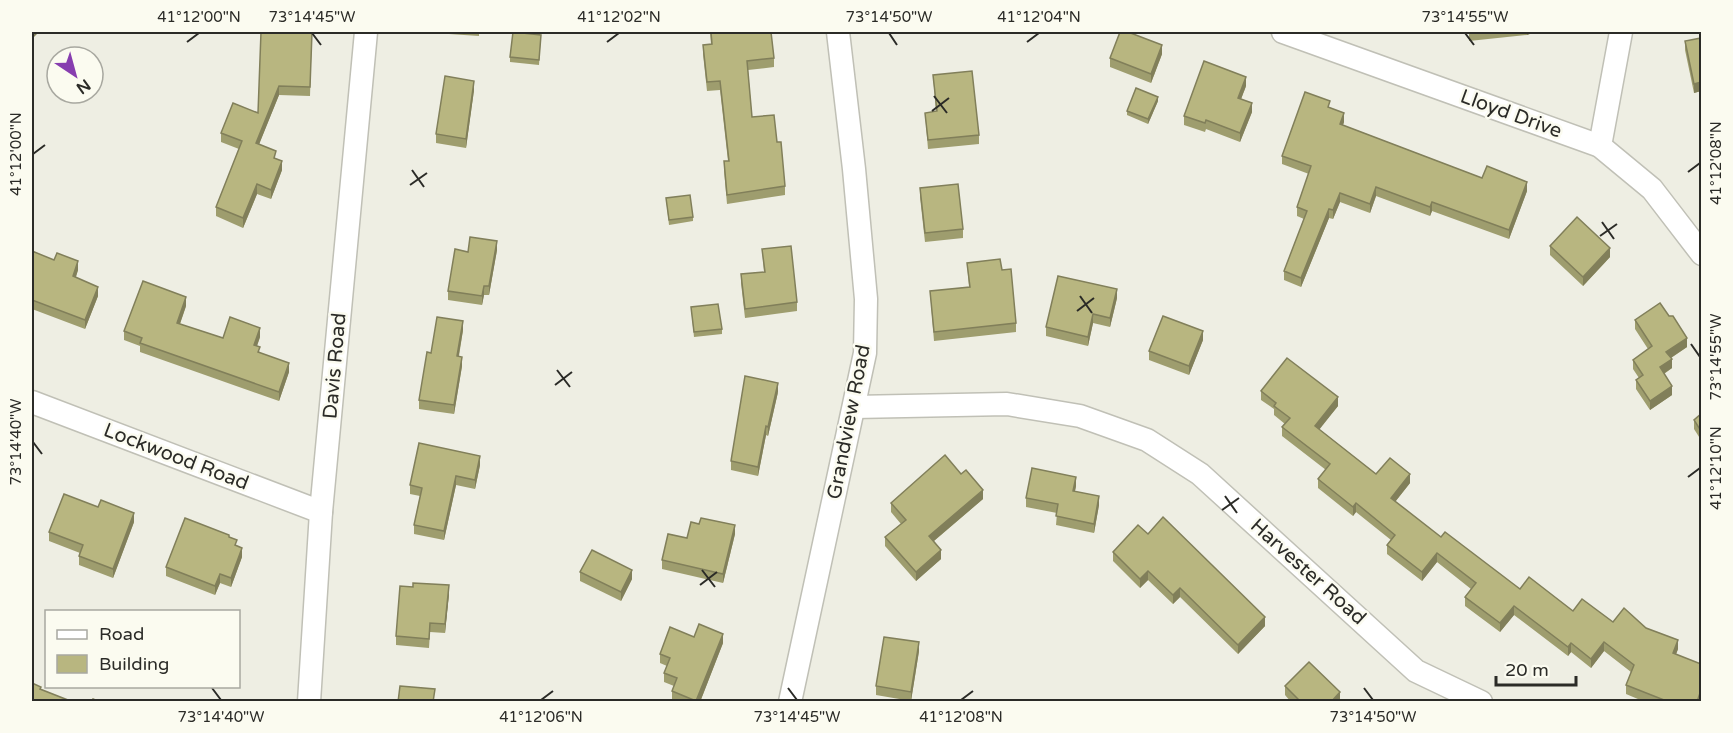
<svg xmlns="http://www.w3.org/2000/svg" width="1733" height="733" viewBox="0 0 1733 733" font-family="'Varela Round',sans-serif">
  <rect width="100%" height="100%" fill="#eeeee3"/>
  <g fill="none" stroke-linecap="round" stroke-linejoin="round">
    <defs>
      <g id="minor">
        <polyline points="1283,32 1600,146 1652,189 1702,254"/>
        <polyline points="1600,146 1621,32"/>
        <polyline points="32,402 321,512"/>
        <polyline points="854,407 1007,404 1080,416 1147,440 1200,474 1416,671 1481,702"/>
        <polyline points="309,702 321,512 366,32"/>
        <polyline points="790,702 865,353 866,299 854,169 838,32"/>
      </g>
    </defs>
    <!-- minor casing -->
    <use href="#minor" stroke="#c0c0b6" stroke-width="25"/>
    <!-- minor -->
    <use href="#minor" stroke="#fff" stroke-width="22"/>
  </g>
  <!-- wall -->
  <g fill="#9e9d6e">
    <polygon points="312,32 310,96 279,95 259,144 276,159 282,170 271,199 257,194 243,228 216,216 216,207 239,149 221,142 221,133 258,113"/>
    <polygon points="449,32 479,32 479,36 449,34"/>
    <polygon points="710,32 771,32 774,58 774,67 748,70 752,117 777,142 785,186 785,195 727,204 724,170 724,161 728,161 720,90 707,91 703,54 703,45 711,44"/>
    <polygon points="1469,32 1535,32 1527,35 1469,41"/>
    <polygon points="541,35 539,65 510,62 510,57"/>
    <polygon points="1701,38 1701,96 1701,91 1694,93 1685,50 1685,41"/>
    <polygon points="1162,54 1151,83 1110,67 1110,58"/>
    <polygon points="933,75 979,135 979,144 928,149 925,113 936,112"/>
    <polygon points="1246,86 1241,99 1252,112 1240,142 1206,129 1205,132 1184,125 1184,116"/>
    <polygon points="474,90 466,148 436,143 436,134"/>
    <polygon points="1158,101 1148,124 1127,115 1127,111"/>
    <polygon points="1330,108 1344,122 1343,125 1482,178 1527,191 1509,239 1432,211 1430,216 1376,196 1370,213 1340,202 1333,219 1329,218 1301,287 1284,280 1284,271 1304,219 1297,216 1297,207 1309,174 1282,164 1282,156"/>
    <polygon points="920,188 963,229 963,238 925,242 920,197"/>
    <polygon points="666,198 693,217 693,221 669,225"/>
    <polygon points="1550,246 1610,257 1583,286 1550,255"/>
    <polygon points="762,249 797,302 797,311 745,318 741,283 741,274 764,272"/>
    <polygon points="497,250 489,295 484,295 482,305 448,300 448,291 468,252"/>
    <polygon points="32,251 78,270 76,277 98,296 85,329 32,309"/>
    <polygon points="967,263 1002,270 1016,323 1016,332 934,341 930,291 969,287"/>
    <polygon points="1117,298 1110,327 1093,323 1088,346 1046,336 1046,327"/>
    <polygon points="186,306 180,324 223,338 260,337 257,346 260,353 289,372 279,401 140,352 140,346 124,340 124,331"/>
    <polygon points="691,307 722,329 722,334 694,337"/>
    <polygon points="1635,320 1687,347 1671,358 1672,368 1664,374 1672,395 1650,410 1636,389 1636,380 1639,378 1633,369 1633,360 1648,349 1635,329"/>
    <polygon points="463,330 459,356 462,366 454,414 419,409 419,400 431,353"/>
    <polygon points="1203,340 1189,375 1149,360 1149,351"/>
    <polygon points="1261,391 1338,406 1319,429 1376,474 1410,483 1395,502 1441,537 1520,589 1573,611 1613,622 1646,628 1678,649 1676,654 1700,702 1645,702 1626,694 1626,685 1631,672 1604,651 1591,668 1571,652 1568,656 1514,615 1500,632 1465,606 1465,597 1471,589 1437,562 1422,581 1387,554 1387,545 1391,540 1356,512 1353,516 1318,488 1318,479 1326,470 1282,436 1282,427 1285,424 1274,415 1274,409 1261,400"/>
    <polygon points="778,392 768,436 766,435 758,476 731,470 731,461"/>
    <polygon points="1701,414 1701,440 1694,429 1694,420"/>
    <polygon points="480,465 475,489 456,485 444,540 414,534 414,525 420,496 410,494 410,485"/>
    <polygon points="961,474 983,499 934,541 941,559 916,581 885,546 885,537 901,524 891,512 891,503"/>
    <polygon points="1076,486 1075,491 1099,505 1094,533 1056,525 1057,513 1026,507 1026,498"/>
    <polygon points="134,522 113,578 79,565 79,556 80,553 49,541 49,532"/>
    <polygon points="735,534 723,583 662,569 662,560 687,538"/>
    <polygon points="1148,534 1265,626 1238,654 1180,597 1173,604 1148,580 1140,588 1113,561 1113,552"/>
    <polygon points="229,538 237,546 242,557 231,587 220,583 215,595 166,576 166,567"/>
    <polygon points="580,572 632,579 621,601 580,581"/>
    <polygon points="449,594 445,633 430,632 429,648 396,645 396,636"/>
    <polygon points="694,637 723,643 700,702 676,702 672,700 672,691 674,686 664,682 664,673 667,666 660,663 660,654"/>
    <polygon points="919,651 911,701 876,695 876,686"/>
    <polygon points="1285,686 1340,701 1291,702 1285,695"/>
  </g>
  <!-- shaded-wall -->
  <g fill="#817f5a">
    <polygon points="32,32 39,32 32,39"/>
    <polygon points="1527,32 1535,32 1527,35"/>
    <polygon points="1162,45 1162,54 1151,83 1151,74"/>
    <polygon points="1246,77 1246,86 1238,107 1238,98"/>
    <polygon points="474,81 474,90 466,148 466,139"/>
    <polygon points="1701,82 1701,91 1694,93 1694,84"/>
    <polygon points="279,86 279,95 256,152 256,143"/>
    <polygon points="1158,97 1158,101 1148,124 1148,119"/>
    <polygon points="1252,103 1252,112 1240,142 1240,133"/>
    <polygon points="1344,113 1344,122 1340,133 1340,124"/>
    <polygon points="282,161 282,170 271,199 271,190"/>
    <polygon points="1527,182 1527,191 1509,239 1509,230"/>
    <polygon points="257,184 257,194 243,228 243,218"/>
    <polygon points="1376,187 1376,196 1370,213 1370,204"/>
    <polygon points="1340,193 1340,202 1333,219 1333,210"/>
    <polygon points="1432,202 1432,211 1430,216 1430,207"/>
    <polygon points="1329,209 1329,218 1301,287 1301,278"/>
    <polygon points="497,241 497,250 489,295 489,286"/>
    <polygon points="1610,248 1610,257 1583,286 1583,277"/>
    <polygon points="78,261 78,270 73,285 73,276"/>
    <polygon points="484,286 484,295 482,305 482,296"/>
    <polygon points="98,287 98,296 85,329 85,320"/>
    <polygon points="1117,289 1117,298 1110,327 1110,318"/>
    <polygon points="186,297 186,306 177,332 177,323"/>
    <polygon points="1093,314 1093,323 1088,346 1088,337"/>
    <polygon points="463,321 463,330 457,365 457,356"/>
    <polygon points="260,328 260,337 254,354 254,345"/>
    <polygon points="1203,331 1203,340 1189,375 1189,366"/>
    <polygon points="1687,338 1687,347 1666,361 1666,352"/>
    <polygon points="462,357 462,366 454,414 454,405"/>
    <polygon points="1672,359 1672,368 1660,376 1660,367"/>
    <polygon points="289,363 289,372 279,401 279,392"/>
    <polygon points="778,383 778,392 768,436 768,427"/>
    <polygon points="1672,386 1672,395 1650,410 1650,401"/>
    <polygon points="1338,397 1338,406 1315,435 1315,426"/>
    <polygon points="766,426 766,435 758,476 758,467"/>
    <polygon points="480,456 480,465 475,489 475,480"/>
    <polygon points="1410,474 1410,483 1391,507 1391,498"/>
    <polygon points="456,476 456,485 444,540 444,531"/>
    <polygon points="1076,477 1076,486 1073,500 1073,491"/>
    <polygon points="983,490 983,499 929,545 929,536"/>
    <polygon points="1099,496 1099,505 1094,533 1094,524"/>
    <polygon points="1356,503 1356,512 1353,516 1353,507"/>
    <polygon points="134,513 134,522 113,578 113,569"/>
    <polygon points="735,525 735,534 723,583 723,574"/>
    <polygon points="242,548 242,557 231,587 231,578"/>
    <polygon points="941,550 941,559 916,581 916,572"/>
    <polygon points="1437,553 1437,562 1422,581 1422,572"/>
    <polygon points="632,570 632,579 621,601 621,592"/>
    <polygon points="1148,571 1148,580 1140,588 1140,579"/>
    <polygon points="220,574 220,583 215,595 215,586"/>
    <polygon points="449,585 449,594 445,633 445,624"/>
    <polygon points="1180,588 1180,597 1173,604 1173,595"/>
    <polygon points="1514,606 1514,615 1500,632 1500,623"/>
    <polygon points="1265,617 1265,626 1238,654 1238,645"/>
    <polygon points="723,634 723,643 700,702 696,702"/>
    <polygon points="1678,640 1678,649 1673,662 1673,653"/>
    <polygon points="919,642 919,651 911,701 911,692"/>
    <polygon points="1604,642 1604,651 1591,668 1591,659"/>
    <polygon points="1571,643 1571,652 1568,656 1568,647"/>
    <polygon points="1701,690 1701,699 1700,702 1697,702"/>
    <polygon points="1340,692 1340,701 1331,702"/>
  </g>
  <!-- building -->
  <g fill="#b8b680" stroke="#817f5a" stroke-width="1.5">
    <polygon points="261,32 312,32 310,87 279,86 256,143 276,151 274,158 282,161 271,190 257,184 243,218 216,207 242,141 221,133 233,103 258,113"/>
    <polygon points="513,32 541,35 539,60 510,57"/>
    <polygon points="711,32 771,32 774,58 747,61 752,117 774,115 777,142 781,142 785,186 727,195 724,161 729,161 720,81 707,82 703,45 712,44"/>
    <polygon points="1120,32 1128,32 1162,45 1151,74 1110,58"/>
    <polygon points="1701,38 1701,87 1701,82 1694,84 1685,41"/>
    <polygon points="1204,61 1246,77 1238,98 1252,103 1240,133 1206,120 1205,123 1184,116"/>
    <polygon points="972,71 979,135 928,140 925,113 937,111 933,75"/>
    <polygon points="445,76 474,81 466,139 436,134"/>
    <polygon points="1136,88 1158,97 1148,119 1127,111"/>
    <polygon points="1305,92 1330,101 1328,107 1344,113 1340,124 1482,178 1487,166 1527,182 1509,230 1432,202 1430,207 1376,187 1370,204 1340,193 1333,210 1329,209 1301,278 1284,271 1307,211 1297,207 1311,166 1282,156"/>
    <polygon points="958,184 963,229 925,233 920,188"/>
    <polygon points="690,195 693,217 669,220 666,198"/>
    <polygon points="1577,217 1610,248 1583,277 1550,246"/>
    <polygon points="470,237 497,241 489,286 484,286 482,296 448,291 455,249 468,252"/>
    <polygon points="791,246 797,302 745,309 741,274 765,272 762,249"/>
    <polygon points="32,251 54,260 57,253 78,261 73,276 98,287 85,320 32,300"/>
    <polygon points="1000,259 1002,270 1011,269 1016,323 934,332 930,291 970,287 967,263"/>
    <polygon points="1058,276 1117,289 1110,318 1093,314 1088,337 1046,327"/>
    <polygon points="143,281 186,297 177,323 223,338 230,317 260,328 254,345 260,347 258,352 289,363 279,392 140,343 142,338 124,331"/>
    <polygon points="1660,303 1669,316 1673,316 1687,338 1666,352 1672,359 1660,367 1672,386 1650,401 1636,380 1643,375 1633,360 1652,346 1635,320"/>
    <polygon points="718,304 722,329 694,332 691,307"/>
    <polygon points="1163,316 1203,331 1189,366 1149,351"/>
    <polygon points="437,317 463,321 457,356 462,357 454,405 419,400 427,352 431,353"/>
    <polygon points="1287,358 1338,397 1315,426 1376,474 1390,458 1410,474 1391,498 1441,537 1445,532 1520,589 1529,577 1573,611 1582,599 1613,622 1624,608 1646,628 1678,640 1673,653 1701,664 1701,690 1697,702 1669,702 1626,685 1634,665 1604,642 1591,659 1571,643 1568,647 1514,606 1500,623 1465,597 1476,583 1437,553 1422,572 1387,545 1395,535 1356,503 1353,507 1318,479 1330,464 1282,427 1290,418 1274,406 1276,403 1261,391"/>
    <polygon points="745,376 778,383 768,427 766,426 758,467 731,461"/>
    <polygon points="1701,414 1701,431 1694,420"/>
    <polygon points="419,443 480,456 475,480 456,476 444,531 414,525 422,488 410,485"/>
    <polygon points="945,455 961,474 966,470 983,490 929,536 941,550 916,572 885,537 906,520 891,503"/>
    <polygon points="1032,468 1076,477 1073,491 1099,496 1094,524 1056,516 1058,504 1026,498"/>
    <polygon points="64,494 98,507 101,500 134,513 113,569 79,556 83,545 49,532"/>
    <polygon points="1163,517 1265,617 1238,645 1180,588 1173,595 1148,571 1140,579 1113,552 1138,525 1148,534"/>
    <polygon points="185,518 229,535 229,537 237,540 235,545 242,548 231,578 220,574 215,586 166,567"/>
    <polygon points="701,518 735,525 723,574 662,560 668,534 687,538 691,522 699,524"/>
    <polygon points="592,550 632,570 621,592 580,572"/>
    <polygon points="413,583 449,585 445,624 430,623 429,639 396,636 400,586 413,587"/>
    <polygon points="699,624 723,634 696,701 672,691 677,678 664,673 670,658 660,654 670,627 694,637"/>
    <polygon points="884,637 919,642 911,692 876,686"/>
    <polygon points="1309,662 1340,692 1331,702 1301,702 1285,686"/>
    <polygon points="32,683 41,687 40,689 73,702 32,702"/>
    <polygon points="400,686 435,689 433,702 398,702"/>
    <polygon points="93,699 100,702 92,702"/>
  </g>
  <!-- ticks -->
  <path fill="none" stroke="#2b2b27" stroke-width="2" d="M 312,33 L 321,45M 889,33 L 897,45M 1465,33 L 1474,45M 187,42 L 199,33M 607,42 L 619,33M 1027,42 L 1039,33M 934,96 L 947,113M 932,111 L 949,98M 33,154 L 45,145M 412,170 L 424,187M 1688,172 L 1700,163M 410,185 L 427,173M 1602,222 L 1614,239M 1600,236 L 1617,224M 1080,296 L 1092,313M 1077,311 L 1094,298M 1691,344 L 1700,357M 557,370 L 570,387M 555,385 L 572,372M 33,442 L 42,454M 1688,477 L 1700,468M 1225,496 L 1237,513M 1222,510 L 1239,498M 702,570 L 715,587M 700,585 L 717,572M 212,688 L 221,700M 788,688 L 797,700M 1364,688 L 1373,700M 541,700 L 553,691M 961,700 L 973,691"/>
  <g text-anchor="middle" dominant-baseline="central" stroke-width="5" stroke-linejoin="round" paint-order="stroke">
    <!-- street labels -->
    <g font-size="20" fill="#2b2b27" stroke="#fbfbf0">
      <text transform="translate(1511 114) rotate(20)">Lloyd Drive</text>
      <text transform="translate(335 366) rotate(-85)">Davis Road</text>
      <text transform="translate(849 422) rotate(-79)">Grandview Road</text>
      <text transform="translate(176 457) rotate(21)">Lockwood Road</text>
      <text transform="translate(1308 572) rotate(42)">Harvester Road</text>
    </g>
  </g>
  <!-- border -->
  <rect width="1733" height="733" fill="none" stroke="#fbfbf0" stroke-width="66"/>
  <!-- legend -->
  <rect x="45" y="610" width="195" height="78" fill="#fbfbf0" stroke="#a8a8a0" stroke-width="1.5"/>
  <rect x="57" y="630" width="30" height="9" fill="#ffffff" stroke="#a8a8a0" stroke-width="1.5"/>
  <text x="99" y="640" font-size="18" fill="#2b2b27">Road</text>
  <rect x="57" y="655" width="30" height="18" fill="#b8b680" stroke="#a8a8a0" stroke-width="1.5"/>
  <text x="99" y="670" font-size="18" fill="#2b2b27">Building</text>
  <!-- north arrow -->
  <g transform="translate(75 75) rotate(144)"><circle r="28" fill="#fbfbf0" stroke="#a8a8a0" stroke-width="1.5"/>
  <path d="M0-4.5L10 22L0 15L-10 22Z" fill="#873daf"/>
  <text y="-9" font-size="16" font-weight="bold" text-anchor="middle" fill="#2b2b27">N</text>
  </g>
  <!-- scale -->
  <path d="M1496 676v9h80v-9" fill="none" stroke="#2b2b27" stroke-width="3"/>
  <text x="1505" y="676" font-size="18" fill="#2b2b27" stroke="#fbfbf0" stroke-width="4.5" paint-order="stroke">20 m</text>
  <rect x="33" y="33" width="1667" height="667" fill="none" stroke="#2b2b27" stroke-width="2"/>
  <g font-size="15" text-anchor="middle" fill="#2b2b27">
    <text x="199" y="22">41°12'00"N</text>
    <text x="312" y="22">73°14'45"W</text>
    <text x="619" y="22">41°12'02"N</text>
    <text x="889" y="22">73°14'50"W</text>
    <text x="1039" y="22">41°12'04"N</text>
    <text x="1465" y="22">73°14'55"W</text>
    <text transform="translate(16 154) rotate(-90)" y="5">41°12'00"N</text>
    <text transform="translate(1716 163) rotate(-90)" y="5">41°12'08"N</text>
    <text transform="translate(1716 357) rotate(-90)" y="5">73°14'55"W</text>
    <text transform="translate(16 442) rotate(-90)" y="5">73°14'40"W</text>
    <text transform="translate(1716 468) rotate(-90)" y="5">41°12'10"N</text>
    <text x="221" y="722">73°14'40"W</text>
    <text x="541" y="722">41°12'06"N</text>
    <text x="797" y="722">73°14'45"W</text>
    <text x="961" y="722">41°12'08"N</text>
    <text x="1373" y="722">73°14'50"W</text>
  </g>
</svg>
